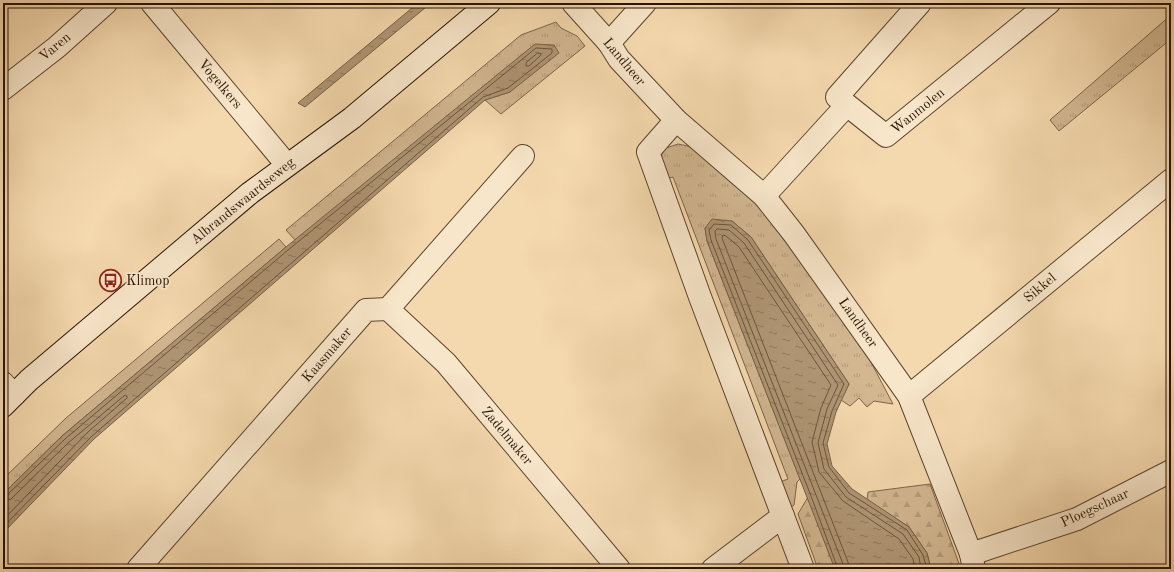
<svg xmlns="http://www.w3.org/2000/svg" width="1174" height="572" viewBox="0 0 1174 572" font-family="'Old Standard TT',serif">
  <defs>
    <pattern id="grass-tufts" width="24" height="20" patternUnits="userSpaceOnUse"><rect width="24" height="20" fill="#d2b791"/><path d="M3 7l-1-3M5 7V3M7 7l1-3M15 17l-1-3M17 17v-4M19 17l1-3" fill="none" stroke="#b49c7b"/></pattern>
    <pattern id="forest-firs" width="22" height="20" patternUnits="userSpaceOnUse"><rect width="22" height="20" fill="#d2b791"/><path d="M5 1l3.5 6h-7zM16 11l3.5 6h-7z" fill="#b49c7b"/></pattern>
    <pattern id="water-ripples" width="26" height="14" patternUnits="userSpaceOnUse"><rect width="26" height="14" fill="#af9574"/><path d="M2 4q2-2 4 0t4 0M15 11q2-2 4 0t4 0" fill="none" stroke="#8e785d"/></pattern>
  </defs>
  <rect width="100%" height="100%" fill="#f5d9ae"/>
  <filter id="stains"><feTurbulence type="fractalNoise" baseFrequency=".005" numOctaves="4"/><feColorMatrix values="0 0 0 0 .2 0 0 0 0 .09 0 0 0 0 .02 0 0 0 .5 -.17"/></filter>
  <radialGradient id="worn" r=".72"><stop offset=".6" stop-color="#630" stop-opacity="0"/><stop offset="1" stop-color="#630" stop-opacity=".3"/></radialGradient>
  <!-- grass -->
  <g fill="url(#grass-tufts)" stroke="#7d644a">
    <polygon points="1171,15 1171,39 1059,131 1050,120"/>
    <polygon points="556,22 561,28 577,36 585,46 501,114 485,100 510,92 554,45 295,240 286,230 521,35"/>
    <polygon points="678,144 692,147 765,211 864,349 893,404 874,401 867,407 859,398 850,406 841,400 849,384 751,237 732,221 705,228 707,241 800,479 797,482 794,505 788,510 780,482 788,479 673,177 666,179 661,155 666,148"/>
    <polygon points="279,239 286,247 62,436 3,494 3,479 66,418"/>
  </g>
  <!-- forest -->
  <g fill="url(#forest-firs)" stroke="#7d644a">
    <polygon points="930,484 961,569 931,569 927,553 909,527 867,500 868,492"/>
    <polygon points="808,497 835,569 818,569 798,514"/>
  </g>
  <!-- water -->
  <g fill="url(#water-ripples)" stroke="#796146">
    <polygon points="418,3 431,3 305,107 298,103"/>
    <polygon points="535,44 554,45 559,53 510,92 485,100 94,439 3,533 3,494 62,436 286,247"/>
    <polygon points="712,219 732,221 751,237 849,384 836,412 827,444 832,466 852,489 909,527 927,553 931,569 835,569 707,241 705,228"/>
  </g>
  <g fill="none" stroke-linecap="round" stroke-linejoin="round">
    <!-- shore -->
    <g stroke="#6c543b" stroke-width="1">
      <polygon points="538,53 541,54 540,56 529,66 526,66 526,63"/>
      <polyline points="3,496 7,495 65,439 288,250 536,48 552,49 552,53 508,88 483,97 92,436 3,527"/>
      <polyline points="3,501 11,499 68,443 125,395 127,396 127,398 88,432 3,520"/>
      <polyline points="838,569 811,496 711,240 709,230 714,224 731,225 748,240 844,384 832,411 823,443 829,467 849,493 907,530 923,555 927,569"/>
      <polyline points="843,569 843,564 716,239 715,231 717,229 729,230 744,243 838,385 827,409 818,443 824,469 846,497 903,534 919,557 921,569"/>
      <polyline points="849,569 848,562 722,238 723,235 726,236 739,247 831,385 821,408 812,442 819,472 843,501 899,539 913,559 915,569"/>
    </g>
    <defs>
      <g id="street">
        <polyline points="152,3 287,165"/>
        <polyline points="573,3 609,43 619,59 676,120 764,196 794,234 909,396 971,554 974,569"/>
        <polyline points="920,3 837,97 886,136 1049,3"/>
        <polyline points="609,43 645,3"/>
        <polyline points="3,89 57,47 106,3"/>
        <polyline points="676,120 648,152 700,297 803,569"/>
        <polyline points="764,196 846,106"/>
        <polyline points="388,309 446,363 619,569"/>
        <polyline points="3,383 14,395"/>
        <polyline points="909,396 1171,180"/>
        <polyline points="971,554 1077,519 1171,471"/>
        <polyline points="138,569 366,310 388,309 523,156"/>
        <polyline points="713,569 783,516"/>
      </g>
      <polyline id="secondary" points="3,406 29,380 250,193 352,118 489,3"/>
    </defs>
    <!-- street casing -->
    <use href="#street" stroke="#5b442d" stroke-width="24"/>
    <!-- secondary casing -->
    <use href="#secondary" stroke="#281202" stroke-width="24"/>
    <!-- street -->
    <use href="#street" stroke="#f8e6ca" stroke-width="22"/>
    <!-- secondary -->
    <use href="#secondary" stroke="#f8e6ca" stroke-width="22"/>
  </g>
  <!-- icons -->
  <defs>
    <symbol id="bus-ring" viewBox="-11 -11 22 22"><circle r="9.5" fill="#f8e6ca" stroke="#8f2418" stroke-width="1.5"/><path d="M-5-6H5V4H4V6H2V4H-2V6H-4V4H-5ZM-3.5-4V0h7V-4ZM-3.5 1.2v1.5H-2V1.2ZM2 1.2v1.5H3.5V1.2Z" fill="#8f2418"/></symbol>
  </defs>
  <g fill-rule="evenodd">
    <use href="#bus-ring" x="98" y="268" width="25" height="25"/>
  </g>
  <g text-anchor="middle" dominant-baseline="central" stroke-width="3.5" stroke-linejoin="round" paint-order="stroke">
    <!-- street labels -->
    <g font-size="14" fill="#281202" stroke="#f8e6ca">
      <text transform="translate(55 47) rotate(-40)">Varen</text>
      <text transform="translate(624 62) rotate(50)">Landheer</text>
      <text transform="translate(220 84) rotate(50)">Vogelkers</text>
      <text transform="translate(918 111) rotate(-39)">Wanmolen</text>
      <text transform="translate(243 201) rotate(-39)">Albrandswaardseweg</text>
      <text transform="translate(1040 288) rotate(-40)">Sikkel</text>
      <text transform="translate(858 323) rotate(55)">Landheer</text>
      <text transform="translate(327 355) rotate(-49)">Kaasmaker</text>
      <text transform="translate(507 436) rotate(50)">Zadelmaker</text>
      <text transform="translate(1095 508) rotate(-25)">Ploegschaar</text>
    </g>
    <!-- poi labels -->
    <g font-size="14" fill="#281202" stroke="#f8e6ca" text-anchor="start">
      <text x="126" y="281">Klimop</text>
    </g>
  </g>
  <!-- margin -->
  <rect width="1174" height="572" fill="none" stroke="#f5d9ae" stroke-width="16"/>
  <rect x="4" y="4" width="1166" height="564" fill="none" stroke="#281202" stroke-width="2"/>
  <rect x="8" y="8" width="1158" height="556" fill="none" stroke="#281202"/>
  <rect width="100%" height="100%" filter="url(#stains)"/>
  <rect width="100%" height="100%" fill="url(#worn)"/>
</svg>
